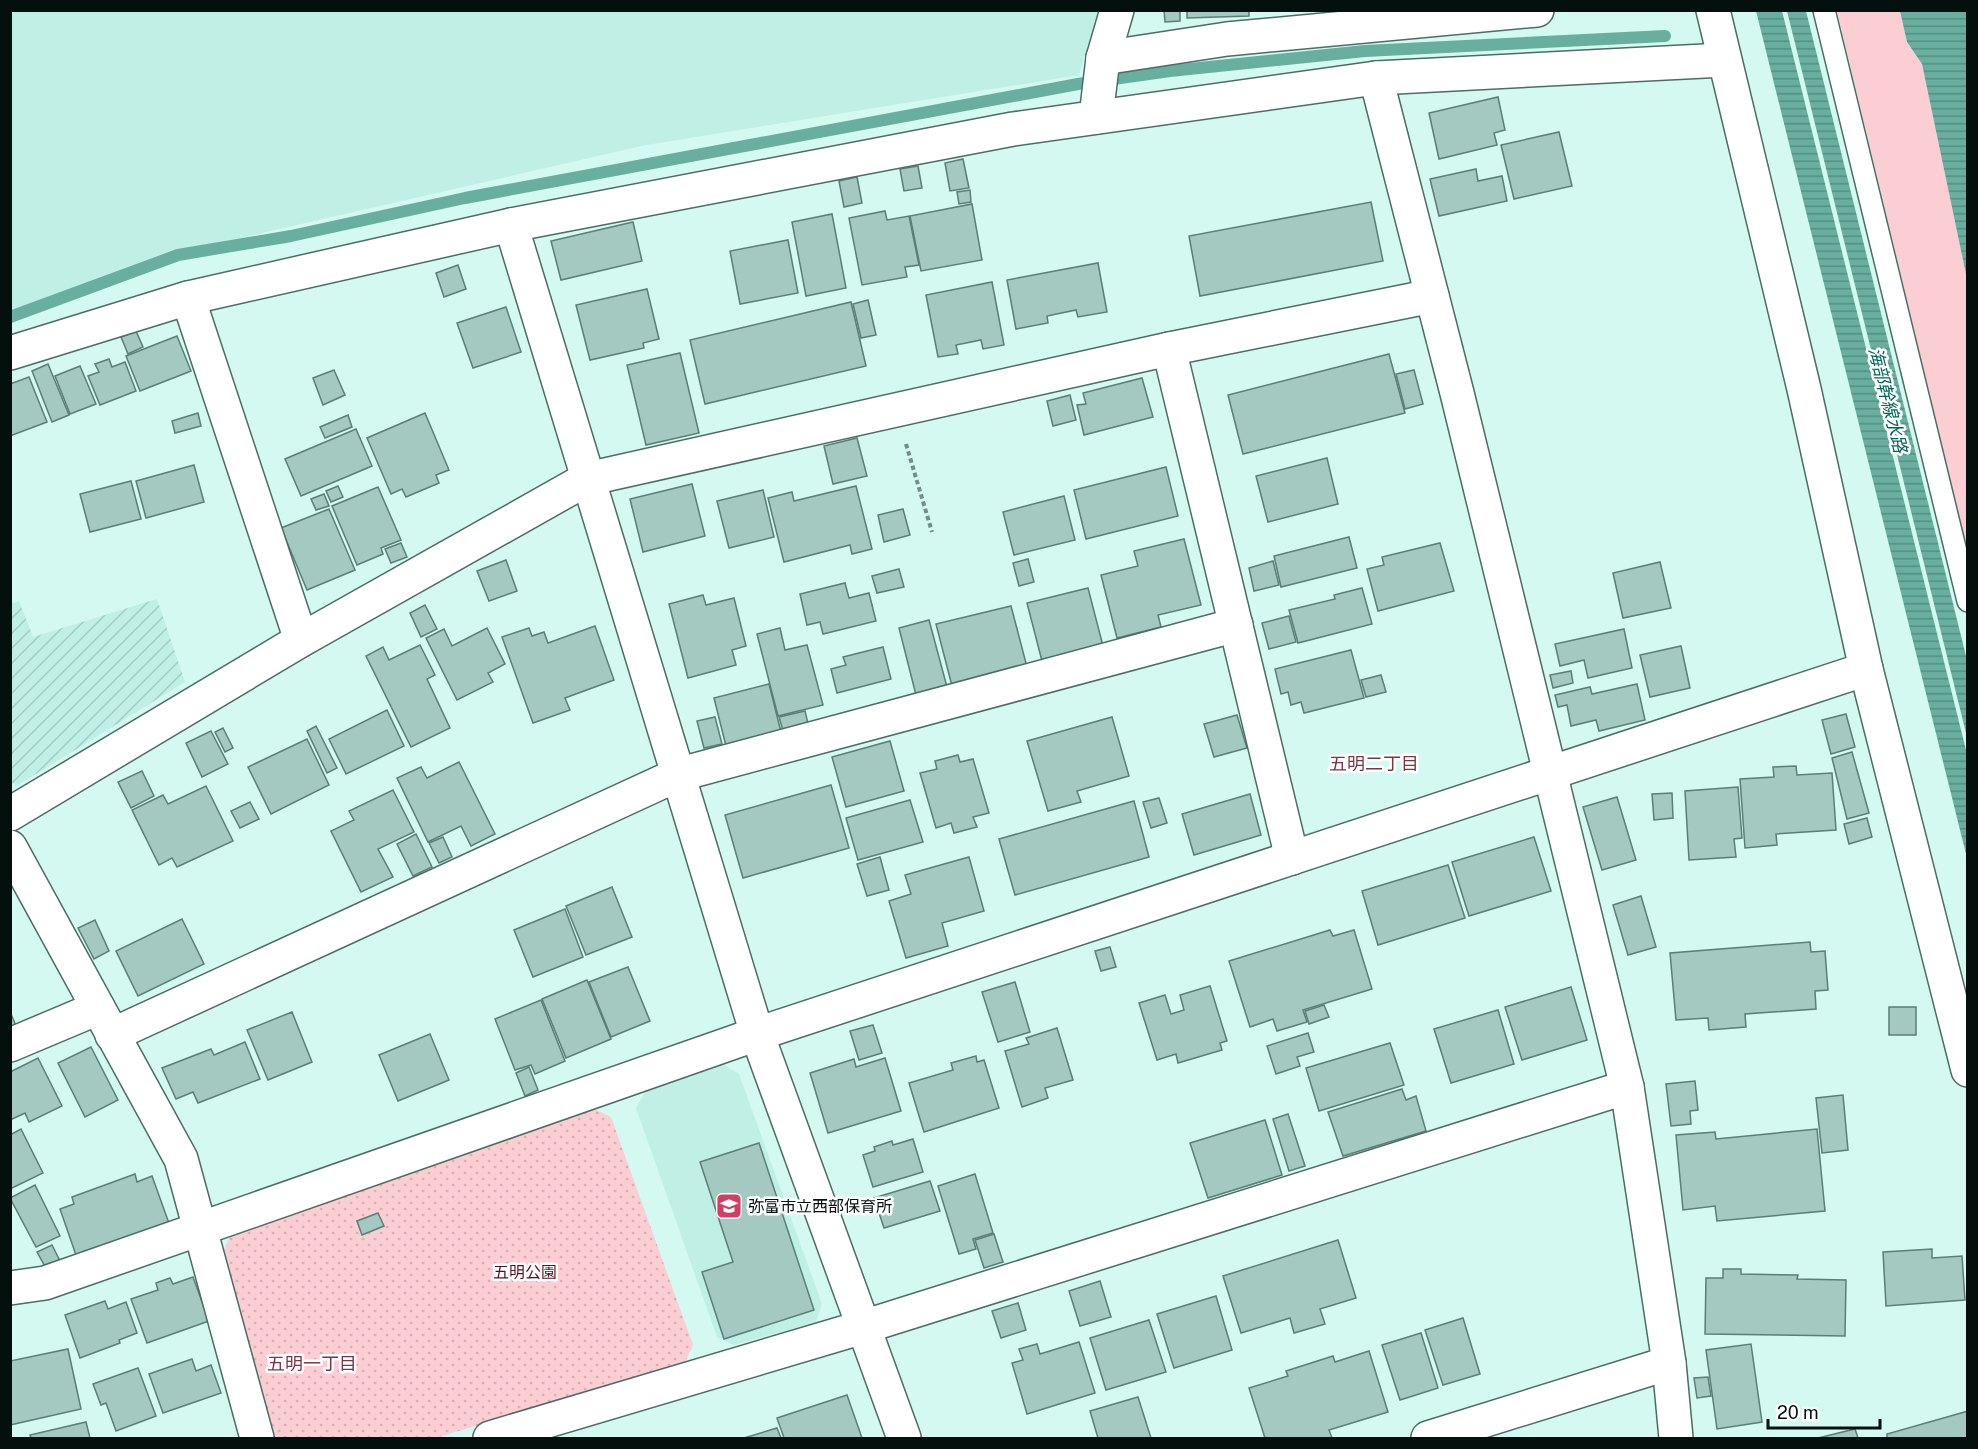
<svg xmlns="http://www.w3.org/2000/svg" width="1978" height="1449" viewBox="0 0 1978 1449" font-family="'Public Sans','Noto Sans JP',sans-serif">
  <defs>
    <pattern id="industrial-furrows" width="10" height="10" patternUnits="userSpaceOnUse" patternTransform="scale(1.5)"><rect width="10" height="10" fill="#c0efe5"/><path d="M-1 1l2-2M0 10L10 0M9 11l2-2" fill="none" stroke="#a3ccc3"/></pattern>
    <pattern id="park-dots" width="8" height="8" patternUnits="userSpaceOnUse" patternTransform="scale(1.5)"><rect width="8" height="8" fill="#fbced3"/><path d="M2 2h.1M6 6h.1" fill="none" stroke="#d6b0b4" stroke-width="1.8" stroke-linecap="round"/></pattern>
    <pattern id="water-rules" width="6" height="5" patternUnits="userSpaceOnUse" patternTransform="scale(1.5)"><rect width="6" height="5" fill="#69afa0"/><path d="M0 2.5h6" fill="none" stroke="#548d81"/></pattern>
  </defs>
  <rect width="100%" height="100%" fill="#d3f9f0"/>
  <!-- built -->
  <g fill="#c0efe5">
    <polygon points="11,10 1098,10 1098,11 1079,75 646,145 170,254 11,312"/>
    <polygon points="721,1063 739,1074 822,1304 816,1322 734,1345 717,1337 636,1108 645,1092"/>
  </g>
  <!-- industrial -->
  <polygon fill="url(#industrial-furrows)" points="157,599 185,682 18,785 11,783 11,604 19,601 33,637"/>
  <!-- grass -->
  <polygon fill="#fbced3" points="1837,11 1900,11 1907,42 1922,64 1967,279 1967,549"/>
  <!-- park -->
  <polygon fill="url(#park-dots)" points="590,1107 611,1117 693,1345 685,1362 436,1438 275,1438 224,1250 231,1234"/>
  <!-- water -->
  <g fill="url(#water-rules)">
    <polygon points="1756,11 1782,11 1967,754 1967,858"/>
    <polygon points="1787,11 1806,11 1967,660 1967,737"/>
    <polygon points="1900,11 1967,11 1967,279 1922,64 1907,42"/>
  </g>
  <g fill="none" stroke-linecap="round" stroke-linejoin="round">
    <!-- stream -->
    <polyline stroke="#69afa0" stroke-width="12" points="10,317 178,255 291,236 465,198 1078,84 1170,71 1365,51 1665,36"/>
  </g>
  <!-- building -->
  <g fill="#a4c9c0" stroke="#5b7e76" stroke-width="1.5">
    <polygon points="1164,10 1180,10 1180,21 1165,22"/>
    <polygon points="1187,10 1249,10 1249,16 1187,18"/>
    <polygon points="1498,97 1505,130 1494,133 1497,145 1439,159 1429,113"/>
    <polygon points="1559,132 1572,186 1514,199 1501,145"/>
    <polygon points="963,159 969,188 950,191 945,163"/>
    <polygon points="918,166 922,188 904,191 900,169"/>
    <polygon points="1476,169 1478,181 1502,176 1507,201 1439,216 1430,179"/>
    <polygon points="857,177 862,203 844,207 839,181"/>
    <polygon points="970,190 971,202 959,204 957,192"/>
    <polygon points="1371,202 1383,261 1200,296 1189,236"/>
    <polygon points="972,204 982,260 921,271 910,216"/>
    <polygon points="885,211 887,220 909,216 919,265 905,267 907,277 862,285 849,218"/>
    <polygon points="832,214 846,288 806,296 792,222"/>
    <polygon points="633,222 642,261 561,280 551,241"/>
    <polygon points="788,240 798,293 740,304 730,251"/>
    <polygon points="1098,263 1107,312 1078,317 1076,310 1047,316 1048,323 1016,329 1007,280"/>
    <polygon points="458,265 466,289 444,297 436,273"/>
    <polygon points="992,282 1004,345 983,349 981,340 956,345 958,354 938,357 926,295"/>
    <polygon points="647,289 659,339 643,343 644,348 590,360 576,305"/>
    <polygon points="868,300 876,335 861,338 853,304"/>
    <polygon points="851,302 866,366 705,404 690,340"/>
    <polygon points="506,307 521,352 473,368 457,323"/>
    <polygon points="136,331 143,347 128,354 121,337"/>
    <polygon points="177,336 191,371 140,391 126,356"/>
    <polygon points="680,353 699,433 646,445 627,365"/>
    <polygon points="1389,354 1405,413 1243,454 1228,395"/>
    <polygon points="109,359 112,367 125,362 136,391 100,405 88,376 99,372 95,364"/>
    <polygon points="48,364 69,415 52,422 32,371"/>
    <polygon points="80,366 96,404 70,414 55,376"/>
    <polygon points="334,370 345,395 323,405 313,378"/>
    <polygon points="1414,370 1423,404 1405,409 1396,374"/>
    <polygon points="29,377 47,422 10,436 10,384"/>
    <polygon points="1142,378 1153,417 1084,435 1077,405 1086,404 1083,393"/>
    <polygon points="1070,395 1076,420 1053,426 1047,401"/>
    <polygon points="198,413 201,426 175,433 172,421"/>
    <polygon points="425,413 449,470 436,475 439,483 406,497 402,489 391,494 367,438"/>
    <polygon points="348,415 352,427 325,438 320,427"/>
    <polygon points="356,429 372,466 301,496 285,459"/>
    <polygon points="857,438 867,476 833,484 824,446"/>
    <polygon points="1327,458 1338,504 1268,522 1256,476"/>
    <polygon points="194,465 204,502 146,518 136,481"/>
    <polygon points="1166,467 1178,516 1086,539 1074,490"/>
    <polygon points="131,481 141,519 90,532 80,494"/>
    <polygon points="692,484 705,536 643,552 630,499"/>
    <polygon points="338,486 343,497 331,502 326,491"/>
    <polygon points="856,486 872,549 852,554 850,545 784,562 768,498 792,492 794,501"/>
    <polygon points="378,487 401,540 381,548 383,554 357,565 332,506"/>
    <polygon points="763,490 774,537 729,548 717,501"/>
    <polygon points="324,494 329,506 316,510 311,499"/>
    <polygon points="1064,496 1075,540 1014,555 1003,512"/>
    <polygon points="329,509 355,570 307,590 281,528"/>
    <polygon points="903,509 910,535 884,542 878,515"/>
    <polygon points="1349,537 1357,568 1281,587 1274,556"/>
    <polygon points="1184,539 1201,605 1158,615 1161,627 1117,638 1101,575 1138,566 1134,551"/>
    <polygon points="401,543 407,557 391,563 385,549"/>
    <polygon points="1440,543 1454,591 1378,611 1367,569 1384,565 1382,557"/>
    <polygon points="1028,559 1034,582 1019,586 1013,563"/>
    <polygon points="506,560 517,591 489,601 477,571"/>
    <polygon points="1273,561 1279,585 1254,591 1249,568"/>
    <polygon points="1660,562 1671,608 1623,618 1613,573"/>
    <polygon points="899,569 904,587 877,593 872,576"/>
    <polygon points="845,583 849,598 869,593 876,621 823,634 820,622 807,625 800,594"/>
    <polygon points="1088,588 1103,646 1042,661 1027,603"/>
    <polygon points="1362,588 1372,624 1298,643 1289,610 1335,599 1334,595"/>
    <polygon points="703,595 706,605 734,598 746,646 732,650 736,665 688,678 669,604"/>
    <polygon points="425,605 437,629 421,637 410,613"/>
    <polygon points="1011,606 1027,667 952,686 936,624"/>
    <polygon points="1289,616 1296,642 1269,649 1262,623"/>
    <polygon points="929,620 947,687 916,695 899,628"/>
    <polygon points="595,626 614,680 565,698 570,710 533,723 502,637 529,628 532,636 544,632 548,643"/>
    <polygon points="487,628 505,664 488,673 493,682 457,700 426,638 444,629 452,646"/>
    <polygon points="780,628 785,650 807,645 823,705 778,716 757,634"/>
    <polygon points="1624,629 1632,668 1588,678 1584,660 1560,666 1555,644"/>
    <polygon points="420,645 435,675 427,679 450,728 411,747 366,656 383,647 389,660"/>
    <polygon points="1681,646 1690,688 1650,697 1640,655"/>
    <polygon points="883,647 891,679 837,693 831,669 846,665 843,657"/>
    <polygon points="1351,650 1364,698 1304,713 1301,702 1291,705 1288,692 1281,694 1275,669"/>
    <polygon points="1571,671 1573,683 1553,688 1550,675"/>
    <polygon points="1381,675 1386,692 1366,697 1361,680"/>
    <polygon points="769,684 782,736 727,750 714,698"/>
    <polygon points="1637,684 1645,720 1599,731 1596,720 1571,726 1567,705 1558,707 1555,695 1590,687 1592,694"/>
    <polygon points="387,710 404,746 346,774 329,739"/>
    <polygon points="805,711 809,728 784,734 779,717"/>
    <polygon points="1846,714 1855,747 1831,754 1822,720"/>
    <polygon points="1237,715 1247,748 1214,757 1204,724"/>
    <polygon points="715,717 722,744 704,748 697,721"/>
    <polygon points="1112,717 1129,776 1077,791 1081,802 1048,811 1027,741"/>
    <polygon points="316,726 337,768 327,773 307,731"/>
    <polygon points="223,728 233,748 225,752 215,732"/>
    <polygon points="211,731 228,764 202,777 186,743"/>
    <polygon points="307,739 329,785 271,814 248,767"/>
    <polygon points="890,741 904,791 846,807 832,757"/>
    <polygon points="1852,752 1869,813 1847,819 1832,758"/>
    <polygon points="958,755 960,762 973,759 989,813 973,817 977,827 954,833 951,823 936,828 920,773 937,769 935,761"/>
    <polygon points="459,762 495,834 471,846 461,826 428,842 397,778 421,767 427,778"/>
    <polygon points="1796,766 1797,775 1832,773 1836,830 1776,834 1777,845 1745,848 1740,779 1774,777 1773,767"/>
    <polygon points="142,771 154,796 131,808 118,782"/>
    <polygon points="831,785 849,848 743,878 725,815"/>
    <polygon points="206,786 233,841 177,867 172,858 159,865 132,810 163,795 168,804"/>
    <polygon points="1738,787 1742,838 1734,839 1736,857 1689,860 1685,791"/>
    <polygon points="393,790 414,832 378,849 393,877 361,892 331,831 354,820 349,811"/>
    <polygon points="1672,793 1673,818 1654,820 1652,794"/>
    <polygon points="1250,794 1261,835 1194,855 1182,814"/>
    <polygon points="1617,797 1636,860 1602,870 1583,807"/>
    <polygon points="1159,798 1167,823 1151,828 1143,802"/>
    <polygon points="910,800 923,842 858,860 846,818"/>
    <polygon points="1134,801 1149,857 1015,895 999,839"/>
    <polygon points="250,802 259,819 240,828 231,811"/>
    <polygon points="1867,818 1872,837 1849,844 1844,824"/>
    <polygon points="416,834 432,867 413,876 397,844"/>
    <polygon points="443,837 452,857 439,863 429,843"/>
    <polygon points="1534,837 1551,891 1469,916 1452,862"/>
    <polygon points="880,857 889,890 867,896 857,864"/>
    <polygon points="969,857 984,911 942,923 948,946 906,958 889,901 911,894 905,875"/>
    <polygon points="1448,865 1465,918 1378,945 1362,891"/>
    <polygon points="612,887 632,937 586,955 566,906"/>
    <polygon points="1641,896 1656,947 1628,955 1613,905"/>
    <polygon points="565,909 583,957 533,977 514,930"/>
    <polygon points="182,919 204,964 138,996 116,951"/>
    <polygon points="95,920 109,951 94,959 78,928"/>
    <polygon points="1330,930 1333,936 1354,930 1372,989 1303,1010 1307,1022 1277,1031 1273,1019 1250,1027 1229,961"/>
    <polygon points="1810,942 1811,952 1825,951 1828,990 1815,991 1816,1009 1745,1014 1746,1027 1709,1030 1708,1018 1676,1020 1670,953"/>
    <polygon points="1110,947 1116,967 1101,971 1095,951"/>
    <polygon points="628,967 650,1021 611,1037 589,982"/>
    <polygon points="587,980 611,1039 566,1058 542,999"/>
    <polygon points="1015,982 1030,1032 998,1042 982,992"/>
    <polygon points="1210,986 1227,1041 1220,1043 1222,1050 1178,1063 1176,1054 1157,1060 1139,1003 1165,995 1171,1014 1184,1010 1180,995"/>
    <polygon points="1571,987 1587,1040 1522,1060 1505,1007"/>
    <polygon points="541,1000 565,1061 535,1074 531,1065 515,1070 495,1019"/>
    <polygon points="1324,1005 1329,1017 1309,1024 1305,1011"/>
    <rect x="1889" y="1007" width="27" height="28"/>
    <polygon points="1498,1010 1514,1064 1451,1083 1434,1029"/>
    <polygon points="10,1012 18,1030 10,1033"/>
    <polygon points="292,1012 312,1062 268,1080 247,1030"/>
    <polygon points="873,1025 882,1053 859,1060 850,1031"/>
    <polygon points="1057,1028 1073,1080 1045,1088 1048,1098 1022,1107 1005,1051 1029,1044 1026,1038"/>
    <polygon points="1308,1033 1314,1052 1297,1057 1300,1066 1276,1074 1267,1046"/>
    <polygon points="430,1034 449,1080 398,1101 379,1055"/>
    <polygon points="245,1042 260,1079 198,1103 193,1092 176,1099 162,1068 211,1049 214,1055"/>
    <polygon points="1390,1043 1404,1085 1319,1111 1306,1068"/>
    <polygon points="91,1047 118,1100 85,1117 58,1063"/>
    <polygon points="976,1056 977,1062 984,1060 999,1108 924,1132 909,1083 953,1070 951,1063"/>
    <polygon points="38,1058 62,1106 29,1122 25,1113 10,1120 10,1072"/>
    <polygon points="885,1058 901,1111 828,1133 810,1073 854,1059 856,1067"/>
    <polygon points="529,1067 538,1090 525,1096 516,1073"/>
    <polygon points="1695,1081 1698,1110 1690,1111 1691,1124 1671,1126 1666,1084"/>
    <polygon points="1402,1089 1406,1100 1416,1096 1426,1131 1343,1156 1328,1112"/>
    <polygon points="1843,1095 1848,1150 1822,1153 1816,1098"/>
    <polygon points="1288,1114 1305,1166 1289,1171 1273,1119"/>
    <polygon points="1265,1120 1282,1175 1208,1198 1190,1143"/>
    <polygon points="21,1129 43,1173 10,1189 10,1135"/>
    <polygon points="1817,1129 1825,1211 1717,1221 1715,1206 1683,1210 1676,1135 1715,1132 1716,1139"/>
    <polygon points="913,1139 923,1172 873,1187 863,1155 875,1151 874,1147 892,1141 893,1145"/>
    <polygon points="759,1143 814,1310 724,1339 702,1272 733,1262 700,1162"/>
    <polygon points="135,1174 137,1182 152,1176 170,1226 77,1258 60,1209 74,1204 72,1197"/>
    <polygon points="975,1174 993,1233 973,1239 976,1249 959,1254 938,1186"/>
    <polygon points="930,1181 940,1211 884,1228 874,1198"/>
    <polygon points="35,1185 60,1236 36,1247 10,1198"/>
    <polygon points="378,1213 384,1226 362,1235 357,1221"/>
    <polygon points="994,1234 1003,1262 984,1268 975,1240"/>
    <polygon points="1338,1240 1356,1298 1320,1309 1325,1324 1294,1333 1290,1318 1241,1333 1223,1276"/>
    <polygon points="52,1245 61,1263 47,1270 37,1252"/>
    <polygon points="1932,1249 1932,1258 1962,1256 1965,1300 1886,1306 1883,1252"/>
    <polygon points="1723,1269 1741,1269 1741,1274 1798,1275 1797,1279 1846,1280 1845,1336 1705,1334 1706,1278 1723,1278"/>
    <polygon points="193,1277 209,1321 147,1343 131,1299 158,1290 156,1283 170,1278 173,1284"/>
    <polygon points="1100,1281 1111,1317 1080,1326 1069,1291"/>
    <polygon points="1216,1296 1232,1350 1174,1368 1157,1314"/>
    <polygon points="105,1301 108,1309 126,1302 137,1333 119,1340 120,1343 80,1358 65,1315"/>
    <polygon points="1018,1303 1026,1330 1001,1338 992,1311"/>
    <polygon points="1463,1318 1480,1374 1443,1385 1425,1330"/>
    <polygon points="1149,1320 1166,1372 1106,1390 1090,1338"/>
    <polygon points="1421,1333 1438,1388 1400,1400 1382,1345"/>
    <polygon points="1079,1342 1095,1393 1027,1414 1012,1363 1023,1360 1019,1349 1037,1344 1040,1354"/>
    <polygon points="1751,1344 1762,1422 1717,1429 1706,1350"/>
    <polygon points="68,1349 81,1409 10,1425 10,1361"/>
    <polygon points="1369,1351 1388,1412 1329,1430 1332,1438 1265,1438 1249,1388 1288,1376 1286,1371 1333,1356 1335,1362"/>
    <polygon points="192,1359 196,1371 211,1365 221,1393 163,1413 149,1374"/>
    <polygon points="138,1368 156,1416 116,1431 106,1403 101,1405 93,1384"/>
    <polygon points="1708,1377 1711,1396 1697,1398 1694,1378"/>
    <polygon points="847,1395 862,1438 784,1438 777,1418"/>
    <polygon points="1138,1397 1151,1438 1098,1438 1090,1411"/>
    <polygon points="1968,1411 1968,1438 1887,1438 1887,1434"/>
    <polygon points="86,1422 90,1438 31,1438 30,1435"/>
    <polygon points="777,1428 781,1438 744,1438"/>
    <polygon points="1855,1429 1858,1438 1818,1438"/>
  </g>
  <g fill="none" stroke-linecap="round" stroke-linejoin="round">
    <defs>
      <polyline id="service" points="1824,10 1968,601"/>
      <g id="minor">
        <polyline points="1713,10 1804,389 1866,669 1968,1070"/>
        <polyline points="1103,58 1227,39 1537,10"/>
        <polyline points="1376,78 1457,393 1627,1087 1669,1363 1676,1438"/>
        <polyline points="1096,117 1103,58 1117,10"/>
        <polyline points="188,298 301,640"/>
        <polyline points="1169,349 1292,858"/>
        <polyline points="10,353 188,298 511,225 1013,129 1376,78 1724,60"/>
        <polyline points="10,814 301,640 587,479 1169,349 1432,296"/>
        <polyline points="10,847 181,1159 257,1438"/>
        <polyline points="112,1035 677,775 1236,625"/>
        <polyline points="10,1045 98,1008"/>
        <polyline points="10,1288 45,1283 757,1034 1866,669"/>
        <polyline points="490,1438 863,1327 1627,1087"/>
        <polyline points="1428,1438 1669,1363"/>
      </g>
      <polyline id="tertiary" points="511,225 757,1034 904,1438"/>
    </defs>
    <!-- service casing -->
    <use href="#service" stroke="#4b6d65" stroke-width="24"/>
    <!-- minor casing -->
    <use href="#minor" stroke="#4b6d65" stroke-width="36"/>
    <!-- tertiary casing -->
    <use href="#tertiary" stroke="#4b6d65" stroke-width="36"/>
    <!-- path -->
    <polyline stroke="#738e87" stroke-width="4" stroke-dasharray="4.5 3" stroke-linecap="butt" points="906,444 932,532"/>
    <!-- service -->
    <use href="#service" stroke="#fff" stroke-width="21"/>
    <!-- minor -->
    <use href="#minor" stroke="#fff" stroke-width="33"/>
    <!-- tertiary -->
    <use href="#tertiary" stroke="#fff" stroke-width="33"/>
  </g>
  <!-- icons -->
  <defs>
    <symbol id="school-square" viewBox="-11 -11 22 22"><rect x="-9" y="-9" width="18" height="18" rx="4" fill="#d04062" stroke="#fff"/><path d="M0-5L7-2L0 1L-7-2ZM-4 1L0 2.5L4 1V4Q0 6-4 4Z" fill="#fff"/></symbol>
  </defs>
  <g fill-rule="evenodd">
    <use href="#school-square" x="714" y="1191" width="30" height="30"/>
  </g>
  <g text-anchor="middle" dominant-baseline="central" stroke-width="5" stroke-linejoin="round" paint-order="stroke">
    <!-- poi labels -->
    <g font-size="16" fill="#03100d" stroke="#fff" text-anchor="start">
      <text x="748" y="1206">弥富市立西部保育所</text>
    </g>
    <!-- park labels -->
    <g font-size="16" fill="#560e21" stroke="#fff">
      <text x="525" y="1272">五明公園</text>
    </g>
    <!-- water labels -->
    <g font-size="18" font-style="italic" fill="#026759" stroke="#fff">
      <text transform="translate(1888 400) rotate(76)">海部幹線水路</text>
    </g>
    <!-- neighbourhood labels -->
    <g font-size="18" fill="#7b3441" stroke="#fff">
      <text x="1374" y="763">五明二丁目</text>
      <text x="312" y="1363">五明一丁目</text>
    </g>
  </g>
  <!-- border -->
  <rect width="1978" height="1449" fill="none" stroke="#03100d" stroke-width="24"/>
  <!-- scale -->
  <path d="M1768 1419v9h112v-9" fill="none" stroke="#03100d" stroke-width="3"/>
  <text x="1777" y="1419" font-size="18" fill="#03100d" stroke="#ffffff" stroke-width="4.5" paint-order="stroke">20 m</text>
</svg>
